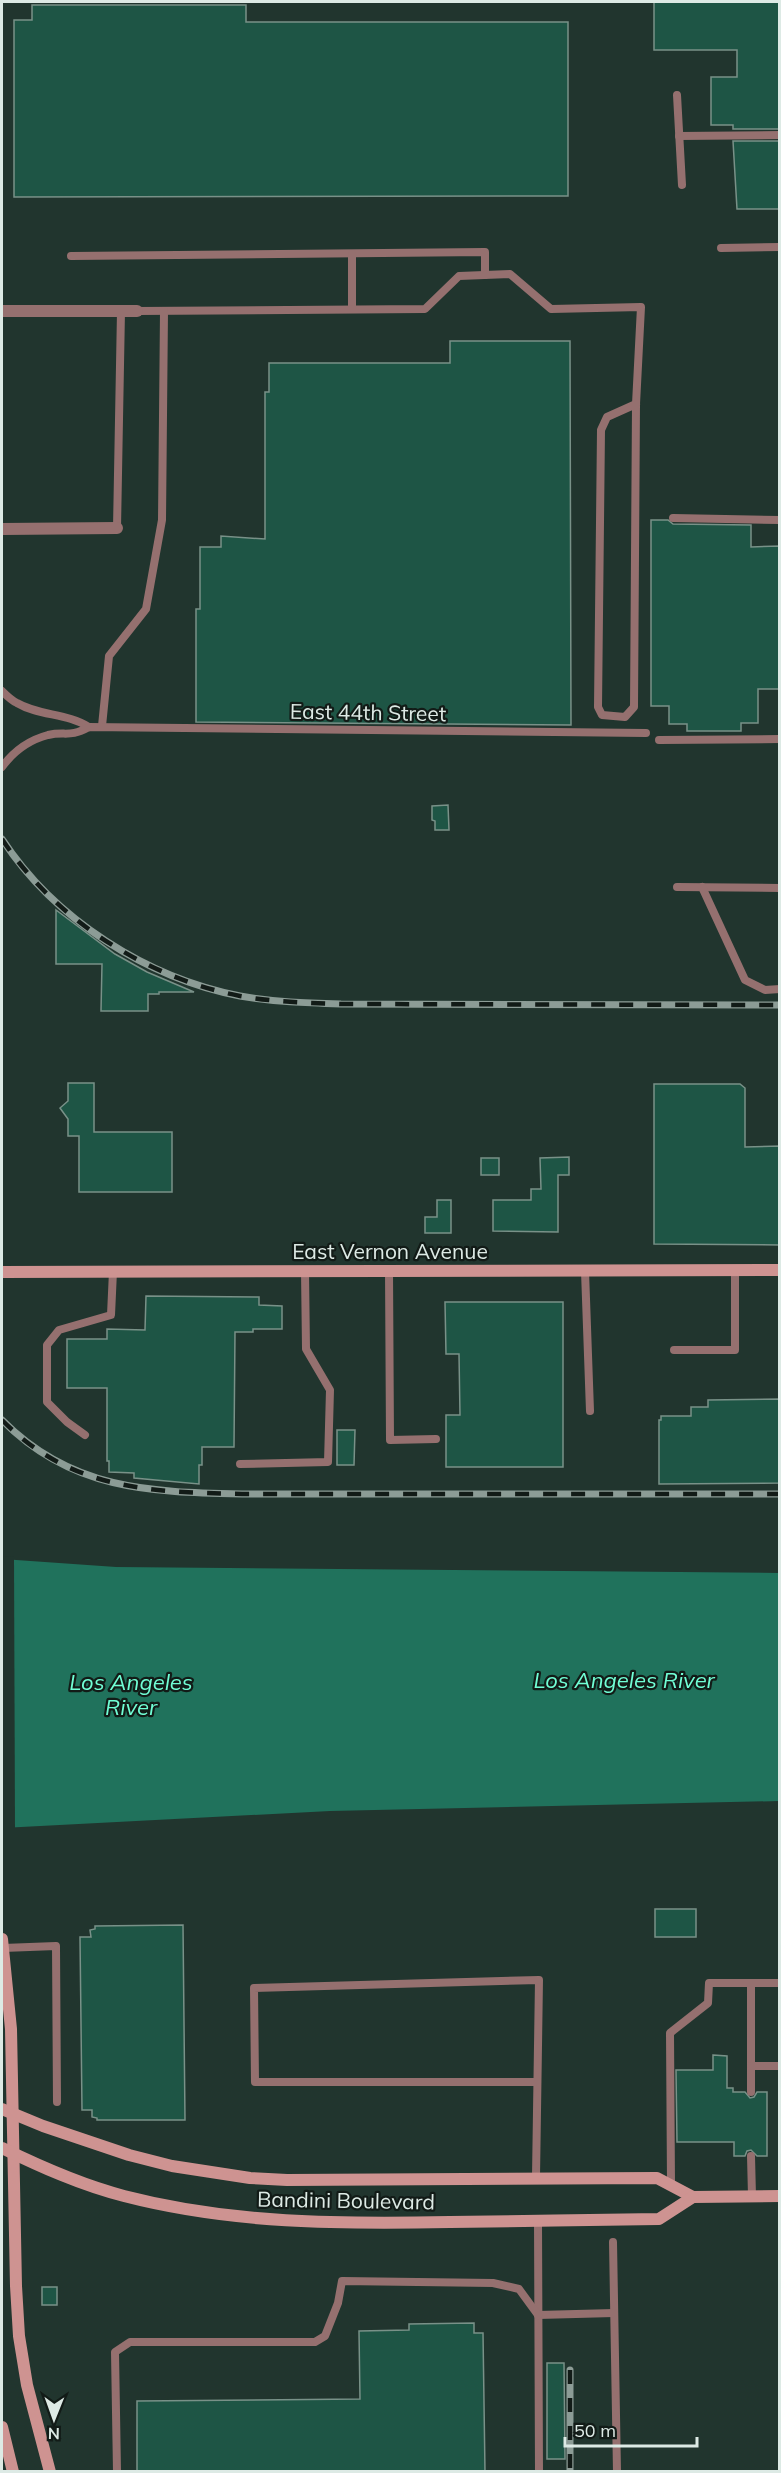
<svg xmlns="http://www.w3.org/2000/svg" width="781" height="2473" viewBox="0 0 781 2473" font-family="Mulish,sans-serif">
  <rect width="100%" height="100%" fill="#21352e"/>
  <!-- water -->
  <polygon fill="#20725c" points="2,1559 116,1567 779,1573 779,1801 330,1811 2,1828"/>
  <!-- pier -->
  <polygon fill="#21352e" points="2,1556 14,1557 15,1831 2,1831"/>
  <!-- building -->
  <g fill="#1e5545" stroke="#799188" stroke-width="1.5">
    <polygon points="654,2 780,2 780,129 733,129 733,125 711,125 711,77 737,77 737,50 654,50"/>
    <polygon points="32,5 246,5 246,22 568,22 568,196 14,197 14,20 32,20"/>
    <polygon points="733,141 780,141 780,209 737,209"/>
    <polygon points="450,341 570,341 571,725 196,722 196,609 200,609 200,547 221,547 221,536 265,539 265,392 269,392 269,363 450,363"/>
    <polygon points="651,520 668,520 673,524 751,525 751,547 780,546 780,689 758,689 758,723 741,723 741,731 687,731 687,724 669,724 669,706 651,706"/>
    <polygon points="448,805 449,830 435,830 435,821 432,820 432,806"/>
    <polygon points="56,910 115,954 147,972 194,992 159,992 159,994 148,994 148,1011 101,1011 102,964 56,964"/>
    <polygon points="68,1083 94,1083 94,1132 172,1132 172,1192 79,1192 79,1136 68,1136 68,1119 60,1108 68,1101"/>
    <polygon points="654,1084 740,1084 745,1088 745,1147 780,1146 780,1245 654,1244"/>
    <polygon points="569,1157 569,1175 558,1175 558,1232 493,1231 493,1200 531,1200 531,1189 541,1189 540,1158"/>
    <rect x="481" y="1158" width="18" height="17"/>
    <polygon points="437,1200 451,1200 451,1233 425,1233 425,1217 437,1217"/>
    <polygon points="146,1296 259,1297 259,1305 282,1306 282,1329 253,1329 253,1332 235,1332 234,1447 202,1447 202,1465 199,1465 199,1484 134,1478 134,1473 109,1472 109,1461 107,1461 107,1388 67,1388 67,1339 107,1339 107,1329 145,1330"/>
    <polygon points="445,1302 563,1302 563,1467 446,1467 446,1415 460,1415 459,1354 446,1354"/>
    <polygon points="780,1399 780,1483 659,1484 659,1420 661,1420 661,1416 691,1416 691,1407 708,1407 708,1400"/>
    <polygon points="337,1430 355,1430 354,1465 337,1465"/>
    <rect x="655" y="1909" width="41" height="28"/>
    <polygon points="183,1925 185,2120 97,2120 97,2118 92,2117 92,2110 82,2110 80,1937 91,1937 90,1930 95,1929 95,1926"/>
    <polygon points="713,2055 727,2056 727,2088 733,2088 733,2092 745,2092 750,2098 754,2097 757,2092 767,2092 767,2156 757,2156 751,2150 747,2151 745,2156 734,2156 734,2142 677,2142 676,2070 713,2070"/>
    <rect x="42" y="2287" width="15" height="18"/>
    <polygon points="474,2323 474,2333 483,2333 485,2472 137,2472 137,2401 360,2399 359,2331 409,2330 409,2324"/>
    <polygon points="547,2363 564,2363 565,2459 547,2459"/>
  </g>
  <g fill="none" stroke-linecap="round" stroke-linejoin="round">
    <!-- lane -->
    <g stroke="#95706f" stroke-width="8">
      <polyline points="677,95 682,185"/>
      <polyline points="679,136 780,135"/>
      <polyline points="721,248 780,247"/>
      <polyline points="71,256 485,252 485,275"/>
      <polyline points="352,309 352,254"/>
      <polyline points="137,311 425,309 459,276 510,274 551,309 641,307 636,404 634,707 625,717 602,715 598,707 601,430 607,417 636,404"/>
      <polyline points="673,518 780,520"/>
      <polyline points="117,528 121,311"/>
      <path d="M 2,691 C 6,695 11,700 17,703 C 39,716 67,713 89,727"/>
      <polyline points="102,726 109,656 146,609 162,520 164,311"/>
      <polyline points="659,740 780,739"/>
      <path d="M 2,767 C 13,752 29,740 48,735 C 66,731 69,738 89,727 L 646,733"/>
      <polyline points="677,887 780,888"/>
      <polyline points="702,887 745,980 765,990 780,989"/>
      <polyline points="389,1271 390,1440 436,1439"/>
      <polyline points="585,1271 590,1411"/>
      <polyline points="674,1350 735,1350 735,1271"/>
      <polyline points="85,1435 67,1422 47,1402 47,1345 59,1330 111,1315 113,1271"/>
      <polyline points="240,1464 328,1462 330,1390 306,1349 305,1271"/>
      <polyline points="3,1948 56,1946 57,2102"/>
      <polyline points="751,1983 751,2092"/>
      <polyline points="751,2066 780,2066"/>
      <polyline points="751,2156 752,2196"/>
      <polyline points="536,2177 539,1980 254,1988 255,2082 537,2082"/>
      <polyline points="671,2185 670,2033 708,2003 709,1983 780,1983"/>
      <polyline points="538,2221 539,2472"/>
      <polyline points="613,2242 617,2472"/>
      <polyline points="538,2315 614,2313"/>
      <polyline points="117,2472 115,2352 130,2342 315,2342 325,2336 338,2303 342,2281 493,2283 519,2289 538,2315"/>
    </g>
    <!-- street -->
    <g stroke="#95706f" stroke-width="12">
      <polyline points="2,311 137,311"/>
      <polyline points="2,529 117,528"/>
    </g>
    <!-- secondary -->
    <g stroke="#ce9391" stroke-width="12">
      <polyline points="2,1272 780,1270"/>
      <polyline points="2,1939 11,2029 16,2286 19,2336 27,2385 50,2472"/>
      <polyline points="2,2109 43,2126 129,2155 172,2166 250,2178 287,2180 657,2178 693,2197 780,2196"/>
      <path d="M 2,2148 C 41,2167 81,2185 124,2196 C 232,2224 339,2224 450,2222 C 520,2221 589,2220 659,2219 L 693,2197"/>
      <polyline points="2,2427 13,2472"/>
    </g>
    <defs>
      <g id="rail">
        <path d="M 2,839 C 54,919 147,978 240,996 C 274,1002 307,1003 341,1004 L 780,1005"/>
        <path d="M 2,1420 C 71,1490 149,1492 242,1494 L 780,1494"/>
        <polyline points="570,2370 570,2472"/>
      </g>
    </defs>
    <!-- rail casing -->
    <use href="#rail" stroke="#8c9c96" stroke-width="7"/>
    <!-- rail -->
    <use href="#rail" stroke="#121b17" stroke-width="4.5" stroke-dasharray="14" stroke-linecap="butt"/>
  </g>
  <g text-anchor="middle" dominant-baseline="central" stroke-width="4.5" stroke-linejoin="round" paint-order="stroke">
    <!-- street labels -->
    <g font-size="21" fill="#ddeae5" stroke="#121b17">
      <text transform="translate(368 712) rotate(1)">East 44th Street</text>
      <text x="390" y="1251">East Vernon Avenue</text>
      <text transform="translate(346 2200) rotate(1)">Bandini Boulevard</text>
    </g>
    <!-- water labels -->
    <g font-size="22" font-style="italic" fill="#71fed5" stroke="#121b17">
      <text x="624" y="1680">Los Angeles River</text>
      <text x="131" y="1682">Los Angeles<tspan x="131" dy="25">River</tspan></text>
    </g>
  </g>
  <!-- border -->
  <rect width="781" height="2473" fill="none" stroke="#ddeae5" stroke-width="6"/>
  <!-- north arrow -->
  <g transform="translate(54 2419) rotate(181)" stroke="#121b17" stroke-width="4.5" paint-order="stroke">
  <path d="M0-4.5L10 22L0 15L-10 22Z" fill="#ddeae5"/>
  <text y="-9" font-size="16" font-weight="bold" text-anchor="middle" fill="#ddeae5">N</text>
  </g>
  <!-- scale -->
  <path d="M565 2437v9h132v-9" fill="none" stroke="#ddeae5" stroke-width="3"/>
  <text x="574" y="2437" font-size="18" fill="#ddeae5" stroke="#121b17" stroke-width="4.5" paint-order="stroke">50 m</text>
</svg>
